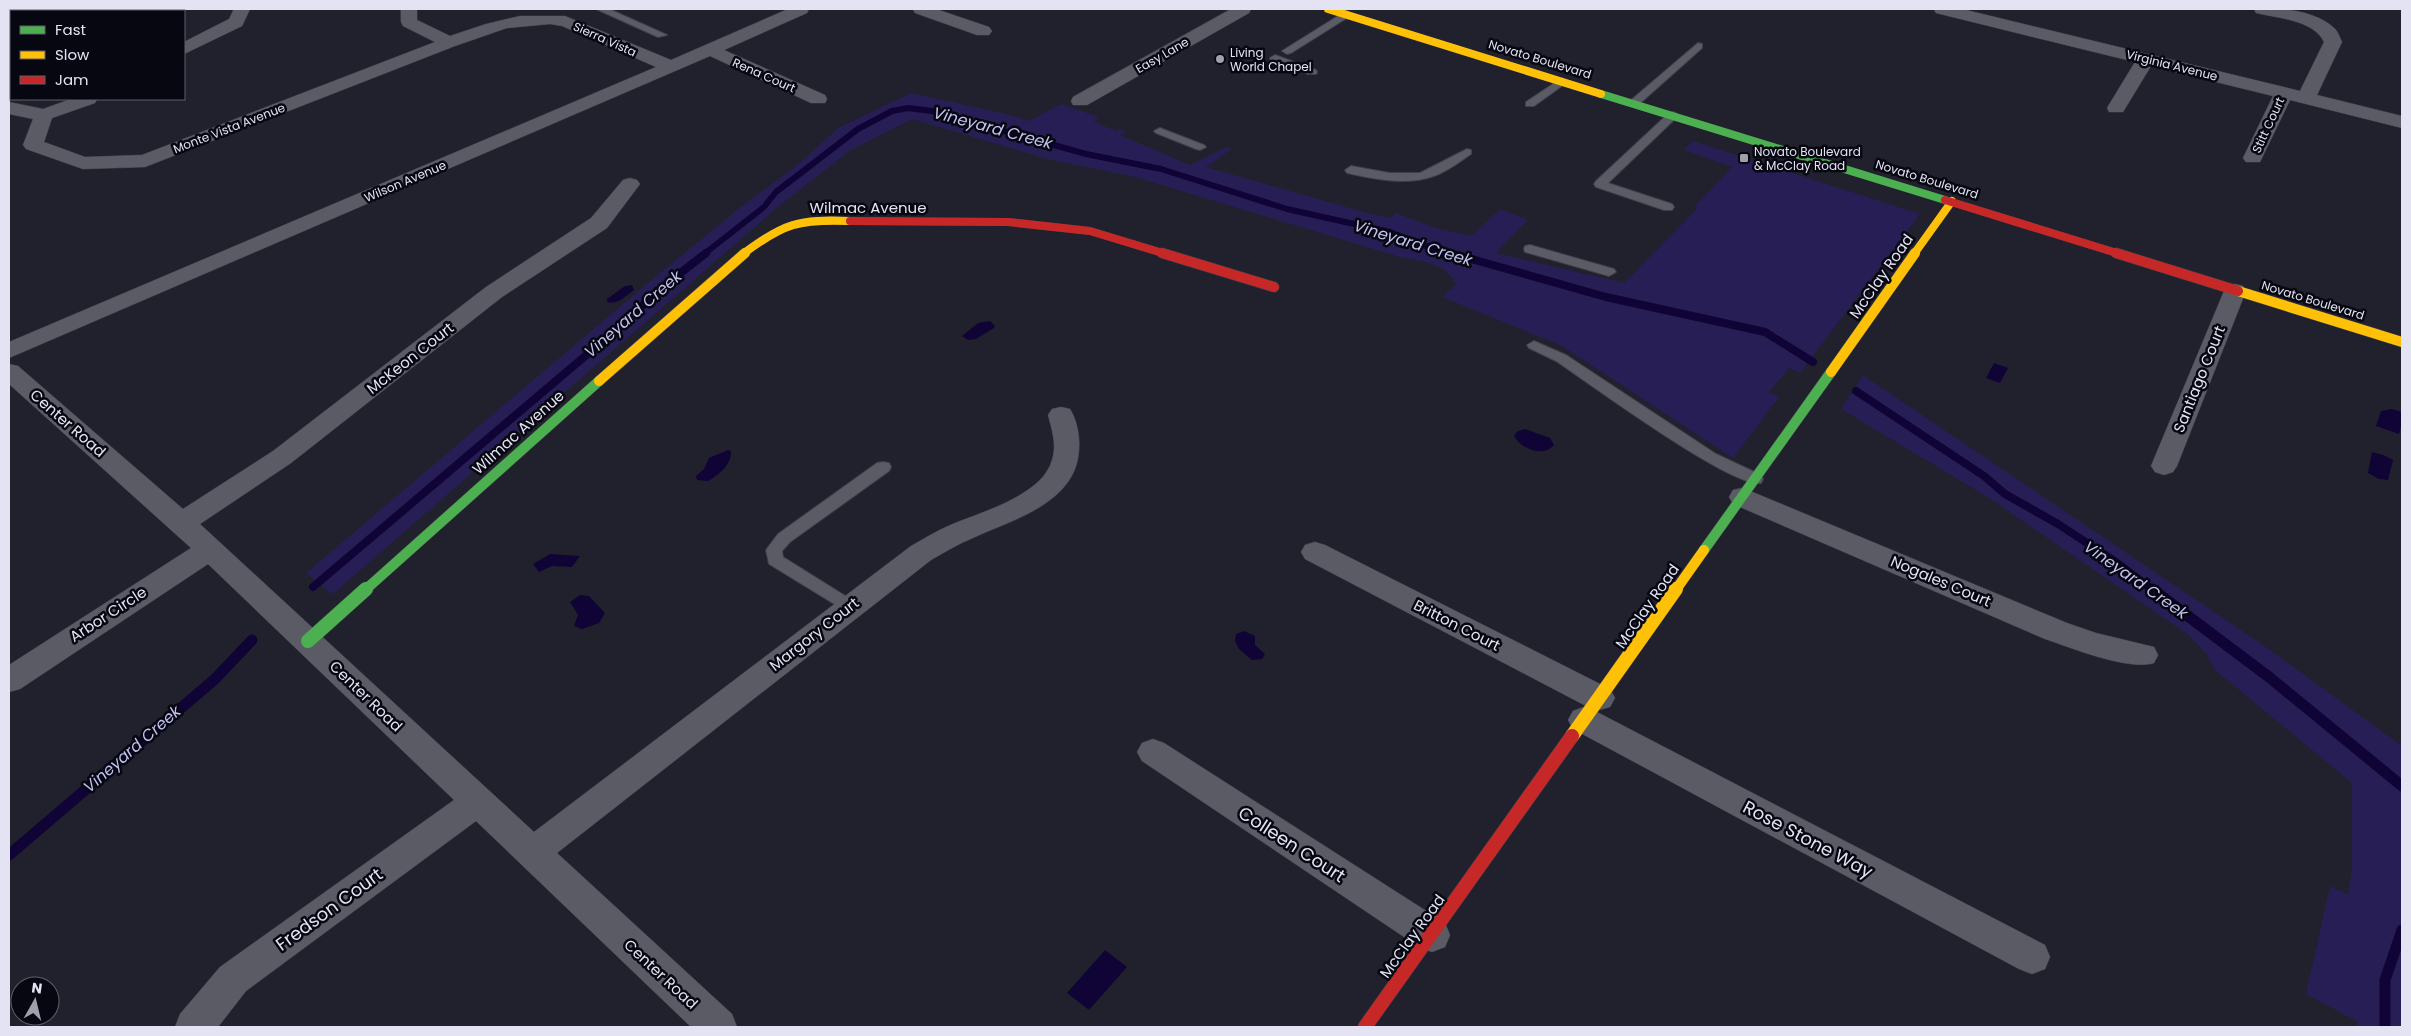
<svg xmlns="http://www.w3.org/2000/svg" width="2411" height="1036" viewBox="0 0 2411 1036" font-family="Poppins,sans-serif">
  <rect width="100%" height="100%" fill="#21212d"/>
  <!-- green -->
  <g fill="#261e54">
    <path d="M 911,93 L 1011,115 L 1029,121 L 1061,104 L 1099,117 L 1094,122 L 1116,131 L 1119,129 L 1126,132 L 1120,135 L 1190,165 L 1226,147 L 1232,149 L 1206,167 L 1371,214 L 1390,218 L 1396,213 L 1433,227 L 1471,236 L 1500,209 L 1528,220 L 1496,253 L 1624,283 L 1698,208 L 1695,206 L 1732,167 L 1684,150 L 1693,141 L 1920,214 L 1800,373 L 1789,368 L 1769,392 L 1779,397 L 1733,458 L 1562,346 L 1442,297 L 1456,285 C 1448,264 1423,261 1403,258 L 1135,177 L 1051,160 L 912,119 L 851,150 L 778,207 L 333,594 L 306,573 L 643,287 L 738,209 L 796,166 L 838,128 Z"/>
    <polygon points="1863,375 2266,647 2402,746 2402,1027 2356,1027 2358,1022 2306,994 2330,886 2348,895 2352,868 2352,783 2215,670 2208,656 2190,636 1989,498 1841,409"/>
  </g>
  <!-- water -->
  <g fill="#100336">
    <path d="M 632,285 L 634,290 C 625,296 619,305 607,302 L 607,299 L 625,286 Z"/>
    <polygon points="990,321 995,326 994,328 976,339 968,340 962,336 978,323"/>
    <polygon points="1994,363 2008,368 2000,383 1986,378"/>
    <polygon points="2392,409 2402,412 2402,423 2399,434 2376,426 2381,411"/>
    <path d="M 1525,429 L 1550,438 L 1554,445 C 1543,458 1521,449 1514,436 L 1518,431 Z"/>
    <path d="M 728,450 L 731,451 C 732,464 719,475 708,481 L 697,480 L 696,476 L 704,469 L 709,458 Z"/>
    <polygon points="2372,452 2383,455 2393,460 2388,480 2379,479 2368,473"/>
    <polygon points="550,554 580,556 572,567 552,566 539,572 533,564"/>
    <polygon points="580,595 589,596 605,613 599,623 582,629 574,626 578,615 570,602"/>
    <polygon points="1244,631 1255,636 1255,645 1265,654 1262,659 1252,660 1239,649 1235,641 1236,634"/>
    <polygon points="1105,950 1127,967 1089,1010 1067,993"/>
  </g>
  <g fill="none" stroke-linecap="round" stroke-linejoin="round">
    <!-- stream-far2 -->
    <polyline stroke="#100336" stroke-width="6" points="704,254 764,207 776,192 858,129 892,111 908,108 932,111 1086,154 1161,169 1287,209 1390,232 1416,243 1454,254"/>
    <!-- stream-far1 -->
    <g stroke="#100336" stroke-width="8">
      <polyline points="1450,253 1606,297 1765,332 1813,362"/>
      <polyline points="1856,391 1984,476 2005,494 2058,524 2113,560 2154,591"/>
      <polyline points="313,587 610,335 665,285 706,253"/>
    </g>
    <!-- stream -->
    <g stroke="#100336" stroke-width="11">
      <polyline points="2152,589 2269,677 2402,786"/>
      <polyline points="9,855 215,679 252,640"/>
      <polyline points="2385,1027 2385,980 2402,930"/>
    </g>
    <defs>
      <g id="lane">
        <polygon points="596,9 609,9 667,35 658,37"/>
        <polygon points="1346,11 1351,14 1350,16 1291,53 1287,54 1282,51"/>
        <polygon points="1698,43 1702,44 1702,48 1638,105 1630,105 1630,101"/>
        <polygon points="1275,55 1316,70 1317,72 1316,74 1308,74 1271,60 1270,58"/>
        <polygon points="1562,78 1567,81 1566,83 1534,106 1526,106 1526,102"/>
        <polygon points="1673,112 1679,115 1677,117 1608,183 1672,204 1674,207 1672,210 1664,210 1596,187 1594,184 1596,181 1669,113"/>
        <polygon points="1160,128 1204,145 1206,147 1200,150 1196,149 1156,133 1154,131"/>
        <path d="M 1467,149 L 1471,150 L 1471,154 C 1459,162 1448,171 1434,176 C 1407,186 1374,179 1347,173 L 1345,170 L 1351,166 L 1390,173 L 1420,173 Z"/>
        <polygon points="1530,245 1614,269 1616,272 1609,276 1525,252 1524,249 1525,246"/>
        <path d="M 1534,341 L 1566,355 L 1716,454 L 1761,475 L 1763,479 L 1761,483 C 1734,490 1586,381 1556,361 L 1529,348 L 1527,345 Z"/>
        <polygon points="883,462 889,463 891,467 889,471 790,542 782,551 783,557 855,602 858,607 855,612 849,613 769,564 766,550 778,534 877,463"/>
      </g>
      <g id="street">
        <polygon points="234,9 250,9 242,26 184,54 184,42 229,19"/>
        <polygon points="401,9 417,9 417,20 450,36 486,24 520,16 565,16 671,60 788,9 809,9 807,13 724,50 825,95 827,99 825,103 811,103 710,56 9,358 9,342 656,67 562,26 550,24 507,28 455,46 145,167 83,169 26,149 23,145 33,119 9,114 9,102 43,109 71,99 97,99 95,103 52,118 44,142 85,157 142,155 435,42 403,26 401,22"/>
        <polygon points="913,9 936,9 989,27 992,31 989,35 977,35 915,13"/>
        <polygon points="1231,9 1251,9 1249,13 1087,105 1073,105 1071,101 1073,97"/>
        <path d="M 1934,9 L 1962,9 L 2300,91 L 2324,42 C 2314,20 2277,18 2256,13 L 2254,9 C 2278,7 2315,10 2334,28 C 2338,31 2340,38 2342,42 L 2317,95 L 2402,116 L 2402,128 L 2290,100 L 2260,162 L 2246,162 L 2243,158 L 2273,96 L 2151,66 L 2123,112 L 2109,112 L 2107,108 L 2135,62 L 1936,13 Z"/>
        <path d="M 630,178 L 637,180 L 640,184 L 607,228 L 502,297 L 291,463 L 200,524 L 534,832 L 911,546 C 925,538 940,529 955,523 C 985,511 1043,494 1052,460 C 1057,445 1052,430 1048,415 L 1052,409 L 1061,407 L 1070,409 C 1077,420 1080,436 1079,449 C 1077,502 1015,519 975,537 C 960,543 945,552 931,560 L 557,853 L 732,1014 L 737,1027 L 691,1027 L 476,821 L 246,991 L 218,1027 L 175,1027 L 180,1014 L 220,967 L 454,800 L 208,564 L 20,689 L 9,692 L 9,665 L 191,548 L 9,384 L 9,364 L 18,366 L 183,509 L 273,451 L 486,287 L 591,218 L 623,180 Z"/>
        <polygon points="2235,284 2243,286 2246,291 2177,466 2173,472 2164,475 2155,472 2151,466 2224,291 2227,286"/>
        <path d="M 1743,488 L 2067,623 L 2096,633 L 2154,647 L 2158,655 L 2154,663 C 2128,671 2072,648 2045,639 L 1733,504 L 1729,497 L 1733,490 Z"/>
        <polygon points="1315,542 1325,545 1610,689 1615,698 1610,707 1599,710 1588,707 1305,559 1301,552 1305,545"/>
        <polygon points="1584,707 1595,711 2045,945 2050,957 2045,969 2032,974 2019,969 1573,729 1568,720 1573,711"/>
        <polygon points="1153,739 1164,743 1445,923 1450,935 1445,947 1432,952 1419,947 1142,761 1137,752 1142,743"/>
      </g>
      <polyline id="fast-far2" points="1601,94 1945,200"/>
      <g id="fast-far1">
        <polyline points="1704,550 1831,372"/>
        <polyline points="364,591 599,381"/>
      </g>
      <polyline id="fast" points="308,641 366,589"/>
      <g id="slow-far2">
        <polyline points="1328,9 1601,94"/>
        <path d="M 743,254 C 784,223 799,219 850,221"/>
        <polyline points="1914,254 1952,201"/>
      </g>
      <g id="slow-far1">
        <polyline points="2238,291 2402,342"/>
        <polyline points="1831,372 1915,253"/>
        <polyline points="599,381 745,253"/>
        <polyline points="1675,591 1704,550"/>
      </g>
      <polyline id="slow" points="1572,736 1676,589"/>
      <g id="jam-far2">
        <polyline points="1945,200 2120,254"/>
        <polyline points="850,221 1008,222 1090,231 1166,254"/>
      </g>
      <g id="jam-far1">
        <polyline points="1162,253 1274,287"/>
        <polyline points="2116,253 2238,291"/>
      </g>
      <polyline id="jam" points="1365,1027 1572,736"/>
    </defs>
    <!-- lane casing -->
    <use href="#lane" stroke="#3f3e4a" stroke-width="2"/>
    <!-- street casing -->
    <use href="#street" stroke="#3f3e4a" stroke-width="1"/>
    <!-- fast-far2 casing -->
    <use href="#fast-far2" stroke="#3f3e4a" stroke-width="8"/>
    <!-- fast-far1 casing -->
    <use href="#fast-far1" stroke="#3f3e4a" stroke-width="11"/>
    <!-- fast casing -->
    <use href="#fast" stroke="#3f3e4a" stroke-width="15"/>
    <!-- slow-far2 casing -->
    <use href="#slow-far2" stroke="#3f3e4a" stroke-width="8"/>
    <!-- slow-far1 casing -->
    <use href="#slow-far1" stroke="#3f3e4a" stroke-width="11"/>
    <!-- slow casing -->
    <use href="#slow" stroke="#3f3e4a" stroke-width="15"/>
    <!-- jam-far2 casing -->
    <use href="#jam-far2" stroke="#3f3e4a" stroke-width="8"/>
    <!-- jam-far1 casing -->
    <use href="#jam-far1" stroke="#3f3e4a" stroke-width="11"/>
    <!-- jam casing -->
    <use href="#jam" stroke="#3f3e4a" stroke-width="15"/>
    <!-- lane -->
    <use href="#lane" fill="#5b5b66" fill-rule="evenodd"/>
    <!-- street -->
    <use href="#street" fill="#5b5b66" fill-rule="evenodd"/>
    <!-- fast-far2 -->
    <use href="#fast-far2" stroke="#4caf50" stroke-width="8"/>
    <!-- fast-far1 -->
    <use href="#fast-far1" stroke="#4caf50" stroke-width="10"/>
    <!-- fast -->
    <use href="#fast" stroke="#4caf50" stroke-width="14"/>
    <!-- slow-far2 -->
    <use href="#slow-far2" stroke="#ffc107" stroke-width="8"/>
    <!-- slow-far1 -->
    <use href="#slow-far1" stroke="#ffc107" stroke-width="10"/>
    <!-- slow -->
    <use href="#slow" stroke="#ffc107" stroke-width="14"/>
    <!-- jam-far2 -->
    <use href="#jam-far2" stroke="#c62828" stroke-width="8"/>
    <!-- jam-far1 -->
    <use href="#jam-far1" stroke="#c62828" stroke-width="10"/>
    <!-- jam -->
    <use href="#jam" stroke="#c62828" stroke-width="14"/>
  </g>
  <!-- markers -->
  <g fill="#9f9fae" stroke="#070711" stroke-width="2">
    <circle cx="1220" cy="59" r="5"/>
    <rect x="1739" y="153" width="10" height="10" rx="2.5"/>
  </g>
  <g text-anchor="middle" dominant-baseline="central" stroke-width="5" stroke-linejoin="round" paint-order="stroke">
    <!-- far-street labels -->
    <g font-size="12" fill="#e3e3f4" stroke="#070711">
      <text transform="translate(605 39) rotate(24)">Sierra Vista</text>
      <text transform="translate(1162 55) rotate(-30)">Easy Lane</text>
      <text transform="translate(1540 59) rotate(17)">Novato Boulevard</text>
      <text transform="translate(2172 65) rotate(14)">Virginia Avenue</text>
      <text transform="translate(764 75) rotate(24)">Rena Court</text>
      <text transform="translate(2268 125) rotate(-65)">Stitt Court</text>
      <text transform="translate(229 128) rotate(-21)">Monte Vista Avenue</text>
      <text transform="translate(1927 179) rotate(17)">Novato Boulevard</text>
      <text transform="translate(405 181) rotate(-23)">Wilson Avenue</text>
      <text transform="translate(2313 300) rotate(17)">Novato Boulevard</text>
    </g>
    <!-- far-poi labels -->
    <g font-size="12" fill="#e3e3f4" stroke="#070711" text-anchor="start">
      <text x="1230" y="52">Living<tspan x="1230" dy="14">World Chapel</tspan></text>
      <text x="1754" y="151">Novato Boulevard<tspan x="1754" dy="14">&amp; McClay Road</tspan></text>
    </g>
    <!-- street labels -->
    <g font-size="15" fill="#e3e3f4" stroke="#070711">
      <text x="868" y="207">Wilmac Avenue</text>
      <text transform="translate(1881 276) rotate(-55)">McClay Road</text>
      <text transform="translate(410 358) rotate(-38)">McKeon Court</text>
      <text transform="translate(2199 379) rotate(-68)">Santiago Court</text>
      <text transform="translate(68 423) rotate(41)">Center Road</text>
      <text transform="translate(518 432) rotate(-42)">Wilmac Avenue</text>
      <text transform="translate(1941 581) rotate(23)">Nogales Court</text>
      <text transform="translate(1647 606) rotate(-55)">McClay Road</text>
      <text transform="translate(108 614) rotate(-33)">Arbor Circle</text>
      <text transform="translate(1457 625) rotate(27)">Britton Court</text>
      <text transform="translate(814 634) rotate(-38)">Margory Court</text>
      <text transform="translate(366 696) rotate(44)">Center Road</text>
      <text transform="translate(1412 936) rotate(-54)">McClay Road</text>
      <text transform="translate(661 974) rotate(43)">Center Road</text>
    </g>
    <!-- water labels -->
    <g font-size="16" font-style="italic" fill="#c1c2ef" stroke="#070711">
      <text transform="translate(993 128) rotate(15)">Vineyard Creek</text>
      <text transform="translate(1413 243) rotate(17)">Vineyard Creek</text>
      <text transform="translate(633 314) rotate(-41)">Vineyard Creek</text>
      <text transform="translate(2136 580) rotate(35)">Vineyard Creek</text>
      <text transform="translate(132 749) rotate(-41)">Vineyard Creek</text>
    </g>
    <!-- near-street labels -->
    <g font-size="18" fill="#e3e3f4" stroke="#070711">
      <text transform="translate(1808 839) rotate(28)">Rose Stone Way</text>
      <text transform="translate(1292 844) rotate(33)">Colleen Court</text>
      <text transform="translate(329 909) rotate(-36)">Fredson Court</text>
    </g>
  </g>
  <!-- border -->
  <rect width="2411" height="1036" fill="none" stroke="#e3e3f4" stroke-width="20"/>
  <!-- legend -->
  <rect x="10" y="10" width="175" height="90" fill="#070711" stroke="#5f5f6c"/>
  <rect x="20" y="26" width="25" height="8" fill="#4caf50" stroke="#5f5f6c"/>
  <text x="55" y="35" font-size="15" fill="#e3e3f4">Fast</text>
  <rect x="20" y="51" width="25" height="8" fill="#ffc107" stroke="#5f5f6c"/>
  <text x="55" y="60" font-size="15" fill="#e3e3f4">Slow</text>
  <rect x="20" y="76" width="25" height="8" fill="#c62828" stroke="#5f5f6c"/>
  <text x="55" y="85" font-size="15" fill="#e3e3f4">Jam</text>
  <!-- north arrow -->
  <g transform="translate(35 1001) rotate(8)"><circle r="24" fill="#070711" stroke="#5f5f6c"/>
  <path d="M0-4L9 19L0 12L-9 19Z" fill="#9f9fae"/>
  <text y="-8" font-size="14" font-weight="bold" text-anchor="middle" fill="#e3e3f4">N</text>
  </g>
</svg>
